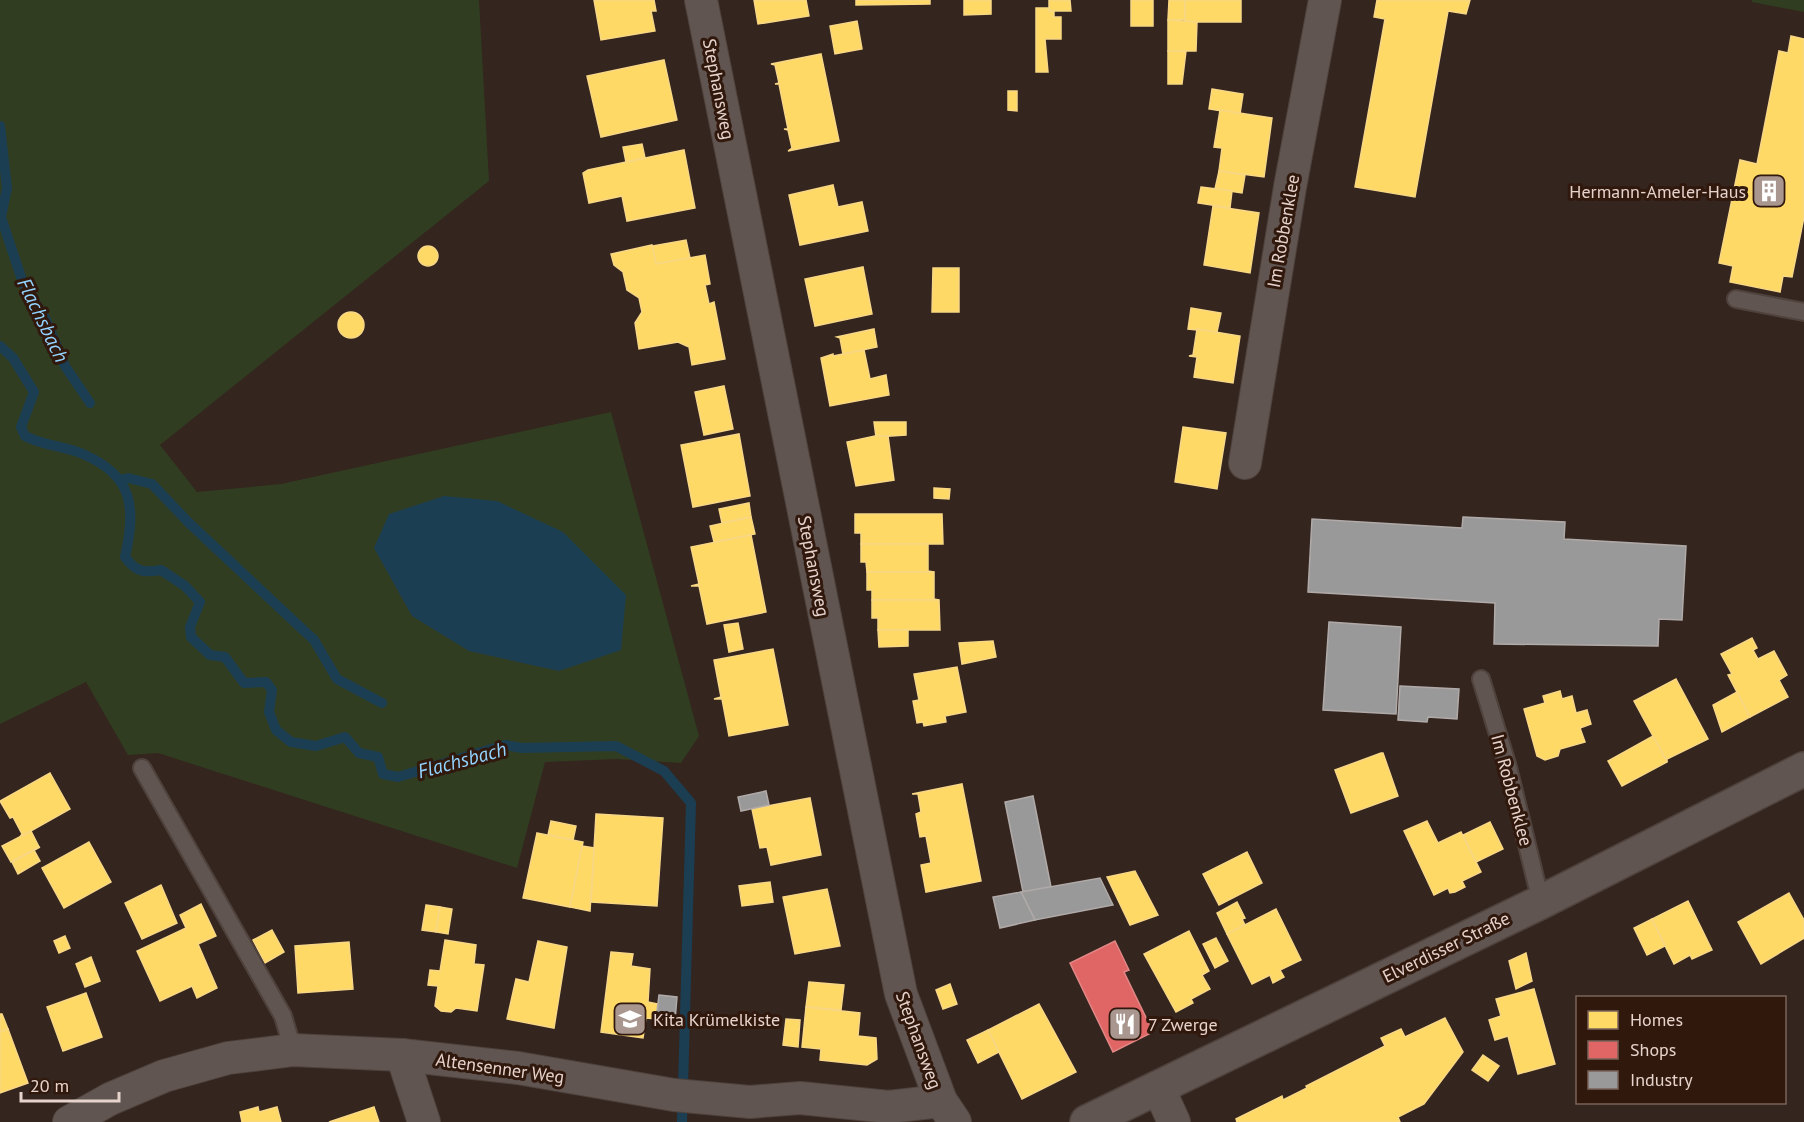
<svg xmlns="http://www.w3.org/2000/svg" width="1804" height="1122" viewBox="0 0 1804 1122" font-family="'PT Sans',sans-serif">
  <rect width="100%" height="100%" fill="#34251f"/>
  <!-- green -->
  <g fill="#313d20">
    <polygon points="0,0 479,0 489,181 160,445 197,492 281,484 611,412 699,736 681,763 617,759 545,762 517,868 158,753 128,755 86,682 0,724"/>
    <polygon points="1752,0 1804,0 1804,12 1752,2"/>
  </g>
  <!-- water -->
  <polygon fill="#1b3e53" points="444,496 497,501 563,532 626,595 621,650 559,671 469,651 412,616 374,548 389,514"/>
  <!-- homes -->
  <g fill="#ffd966" stroke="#f8d785" stroke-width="1.5">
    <polygon points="594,0 654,0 656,11 651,11 655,31 601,40"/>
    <polygon points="754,0 806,0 809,16 758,24"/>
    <polygon points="856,0 930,0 930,4 856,5"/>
    <polygon points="964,0 991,0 991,14 964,15"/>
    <polygon points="1049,0 1070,0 1071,11 1049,11"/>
    <rect x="1131" y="0" width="22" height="26"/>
    <polygon points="1169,0 1185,0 1185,20 1168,20"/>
    <rect x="1185" y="0" width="56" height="22"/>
    <polygon points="1377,0 1470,0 1466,14 1448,11 1415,197 1355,187 1385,19 1374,17"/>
    <polygon points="1036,8 1049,8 1049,11 1054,11 1054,17 1061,17 1061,39 1045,39 1048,72 1036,72"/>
    <polygon points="1168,20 1197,22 1196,51 1168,51"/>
    <polygon points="857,21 862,49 835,54 830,26"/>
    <polygon points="1791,36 1804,39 1804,217 1792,277 1783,276 1780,292 1730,282 1733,266 1719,263 1740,160 1757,164 1779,51 1788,53"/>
    <polygon points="1168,51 1186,51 1182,84 1168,84"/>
    <polygon points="821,54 839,141 788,151 792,148 788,130 784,129 788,129 779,84 775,84 779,83 775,65 771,64"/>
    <polygon points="664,60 677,120 601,137 587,76"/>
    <polygon points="1212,89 1243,94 1240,114 1209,109"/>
    <polygon points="1008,91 1017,91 1017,111 1008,110"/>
    <polygon points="1220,110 1272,118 1264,177 1219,171 1222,148 1214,147"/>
    <polygon points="642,144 645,158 626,162 623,147"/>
    <polygon points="684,150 695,208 627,221 622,196 589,203 583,173 588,170"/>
    <polygon points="1219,171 1245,175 1242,193 1215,189"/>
    <polygon points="833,185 838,207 862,202 868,231 800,245 789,195"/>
    <polygon points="1201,187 1232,191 1230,208 1198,203"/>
    <polygon points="1213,206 1259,213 1250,273 1204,265"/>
    <polygon points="686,240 690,258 656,264 652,246"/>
    <polygon points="652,245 656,264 705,255 710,284 705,285 709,304 714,302 725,359 692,365 689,347 678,342 639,349 635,323 642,312 639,298 627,290 623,272 614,265 611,254"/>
    <circle cx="428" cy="256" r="10"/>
    <polygon points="863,267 872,314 815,326 805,279"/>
    <polygon points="933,268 959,268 959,312 932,312"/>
    <polygon points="1191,308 1221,313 1217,332 1188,329"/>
    <circle cx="351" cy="325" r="13"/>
    <polygon points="874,329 877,347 843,354 840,338 837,337"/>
    <polygon points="1197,329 1240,336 1233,383 1194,377 1197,357 1189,356 1193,355"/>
    <polygon points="864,350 870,379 886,375 889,395 830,406 821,358 833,354 833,356"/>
    <polygon points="724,386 733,429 704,435 695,392"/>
    <polygon points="874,422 906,422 906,435 876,437"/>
    <polygon points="1183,427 1226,433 1217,489 1175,482"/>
    <polygon points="739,434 750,496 693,507 681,445"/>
    <polygon points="875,436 888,436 894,480 856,486 847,442"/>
    <polygon points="934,488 950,489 949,499 934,498"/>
    <polygon points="749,503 751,517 722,523 719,509"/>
    <polygon points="855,514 942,514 943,544 861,544 861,533 855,533"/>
    <polygon points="751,517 755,534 714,542 710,526"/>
    <polygon points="751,535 766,612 707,624 699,586 691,586 699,584 691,547"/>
    <polygon points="861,544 928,544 928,571 934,572 867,572 866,562 861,562"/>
    <polygon points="867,572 934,572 934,599 939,600 872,600 872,590 867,590"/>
    <polygon points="872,600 939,600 940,630 878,630 878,618 872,618"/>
    <polygon points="738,623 743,649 729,652 724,625"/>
    <polygon points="878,630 908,630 908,646 879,647"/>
    <polygon points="1752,638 1757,648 1753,650 1758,659 1774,651 1787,675 1779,680 1788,697 1750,717 1728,675 1732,674 1721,654"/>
    <polygon points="993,641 996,657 962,664 959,643"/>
    <polygon points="773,649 788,725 729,736 722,699 714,699 721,697 714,660"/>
    <polygon points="957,667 966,712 945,716 946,722 924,726 923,722 917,723 913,701 919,700 914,674"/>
    <polygon points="1676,679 1708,739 1667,759 1667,762 1634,701"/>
    <polygon points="1560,691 1562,699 1572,696 1576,713 1587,710 1591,724 1580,728 1585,742 1560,749 1558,756 1545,760 1537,756 1524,709 1545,703 1543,696"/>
    <polygon points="1737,692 1750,717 1722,732 1713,705"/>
    <polygon points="1653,736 1667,762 1622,786 1608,761"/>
    <polygon points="1381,753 1383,753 1398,796 1351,813 1335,770"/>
    <polygon points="50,773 70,809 20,837 22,834 13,817 10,818 0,801"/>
    <polygon points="962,784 981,881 926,892 921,865 931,863 926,836 920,837 916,814 921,812 918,794 912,794"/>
    <polygon points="810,798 821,855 771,865 767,847 760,848 752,809"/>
    <polygon points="596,814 663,818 657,906 591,902"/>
    <polygon points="551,821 576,826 573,840 548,835"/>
    <polygon points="1427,821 1438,843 1461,832 1481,872 1462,881 1465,887 1455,892 1450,893 1448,888 1434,895 1404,831"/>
    <polygon points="1490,822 1503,849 1476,862 1463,835"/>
    <polygon points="31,831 39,847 11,862 2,846"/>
    <polygon points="537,833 583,842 570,907 523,898"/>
    <polygon points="89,842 111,882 64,908 42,868"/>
    <polygon points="582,846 594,848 590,911 570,907"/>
    <polygon points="40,847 34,850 40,861 18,874 12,862"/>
    <polygon points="1247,852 1262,883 1219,905 1203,874"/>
    <polygon points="1135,871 1158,915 1130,925 1107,877"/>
    <polygon points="770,882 773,902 742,906 739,886"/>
    <polygon points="161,885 177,923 142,939 125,903"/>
    <polygon points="827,889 840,946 795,954 783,897"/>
    <polygon points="1789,893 1804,920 1804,938 1761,964 1738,922"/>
    <polygon points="1688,901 1712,950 1692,959 1690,955 1674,964 1652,919"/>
    <polygon points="1237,902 1245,918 1242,919 1245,925 1227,934 1217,913"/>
    <polygon points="201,904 216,936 198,944 217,988 197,998 192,986 160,1001 137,951 186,928 180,915"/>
    <polygon points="426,905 440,907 436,932 422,930"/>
    <polygon points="440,907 452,909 448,934 436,932"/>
    <polygon points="1276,909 1301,960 1280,970 1284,977 1273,983 1270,975 1252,984 1227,934"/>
    <polygon points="1652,919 1665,946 1647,955 1634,928"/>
    <polygon points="272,930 284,952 265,963 253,940"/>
    <polygon points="1189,931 1209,971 1202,975 1210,989 1191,999 1193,1003 1176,1012 1144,954"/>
    <polygon points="65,936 70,948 59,953 54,941"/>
    <polygon points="1216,938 1228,961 1215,968 1203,944"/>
    <polygon points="445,940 476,945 474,964 484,965 477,1011 456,1008 451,1012 441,1011 435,1006 438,986 428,985 430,970 440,971"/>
    <polygon points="538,941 567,947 554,1028 507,1019 516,979 529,982"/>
    <polygon points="349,942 353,989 298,993 295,946"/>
    <polygon points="611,952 633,954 631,966 650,969 648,1002 658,1004 656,1019 646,1018 643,1038 601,1032"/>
    <polygon points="1526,953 1532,981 1516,989 1509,961"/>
    <polygon points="91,957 100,981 85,987 76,964"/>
    <polygon points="809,982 844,985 841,1010 806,1007"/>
    <polygon points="950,984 957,1004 943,1009 936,990"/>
    <polygon points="1534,989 1555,1064 1518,1074 1508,1036 1495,1040 1489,1020 1501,1016 1496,999"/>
    <polygon points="86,993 102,1037 63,1051 47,1007"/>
    <polygon points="1039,1004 1076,1072 1022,1099 988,1030"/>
    <polygon points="806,1007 860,1013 858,1036 876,1038 877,1059 867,1065 820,1060 821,1049 802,1047"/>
    <polygon points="0,1014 2,1014 8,1029 0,1032"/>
    <polygon points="1445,1018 1463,1052 1424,1104 1398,1117 1400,1122 1237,1122 1236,1119 1282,1096 1283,1100 1307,1088 1306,1086 1385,1046 1381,1038 1401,1029 1405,1037"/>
    <polygon points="786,1019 800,1020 798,1047 783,1045"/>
    <polygon points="8,1029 28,1083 0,1093 0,1032"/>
    <polygon points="988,1030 999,1052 978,1063 967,1040"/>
    <polygon points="1483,1055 1499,1066 1488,1081 1472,1070"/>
    <polygon points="258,1107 259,1112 277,1107 281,1122 242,1122 240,1112"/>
    <polygon points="374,1107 379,1122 329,1122"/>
  </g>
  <!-- shops -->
  <polygon fill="#e06666" stroke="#e28785" stroke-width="1.5" points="1115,941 1129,970 1124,972 1153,1032 1113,1052 1070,963"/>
  <!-- industry -->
  <g fill="#999" stroke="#b0aaa8" stroke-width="1.5">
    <polygon points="1463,517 1565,522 1564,539 1686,546 1682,620 1659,619 1658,646 1494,644 1495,603 1308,592 1312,519 1462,528"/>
    <polygon points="1329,622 1401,627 1396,714 1323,710"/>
    <polygon points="1400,686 1459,689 1457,719 1428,717 1427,722 1398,720"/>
    <polygon points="766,791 769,805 741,811 738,797"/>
    <polygon points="1033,796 1051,887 1023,892 1005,802"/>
    <polygon points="1100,878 1113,905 1035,920 1021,892"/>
    <polygon points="1021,892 1035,920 1000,928 993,897"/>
    <polygon points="659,995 677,997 675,1021 656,1019"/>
  </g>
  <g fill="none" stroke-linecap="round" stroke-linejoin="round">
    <!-- stream -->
    <g stroke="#1b3e53" stroke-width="10">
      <polyline points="0,126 7,188 1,217 23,283 46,320 65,366 90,403"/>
      <path d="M 0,346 L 13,358 L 34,392 L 21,427 L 25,436 C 44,446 64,446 83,454 C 134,476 136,508 125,557 C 136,572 143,573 161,570 L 185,586 L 200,602 L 190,627 L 191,637 L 210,655 L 225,657 L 244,683 L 266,682 L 272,690 L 269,712 L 276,730 L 291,742 L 316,746 L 345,737 L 359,753 L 378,757 L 383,774 L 398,777 L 505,745 L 522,748 L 616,746 L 664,771 L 691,803 L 682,1122"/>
      <polyline points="120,480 128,478 152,484 189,523 314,640 337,679 382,703"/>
    </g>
    <defs>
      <g id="lane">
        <polyline points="1736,299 1804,312"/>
        <polyline points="1481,679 1508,767 1541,902"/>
        <polyline points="142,768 283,1016 293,1050"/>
      </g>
      <g id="street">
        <polyline points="701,0 901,994 941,1101 955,1122"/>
        <polyline points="1245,463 1290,187 1325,0"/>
        <polyline points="402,1055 424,1122"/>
        <polyline points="1158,1087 1174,1122"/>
        <polyline points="69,1122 110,1099 164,1076 228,1058 293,1050 402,1055 518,1068 674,1095 750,1102 800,1098 889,1107 941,1101"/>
      </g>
      <polyline id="secondary" points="1087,1122 1541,902 1804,769"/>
    </defs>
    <!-- lane casing -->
    <use href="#lane" stroke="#4f423d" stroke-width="20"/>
    <!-- street casing -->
    <use href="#street" stroke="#4f423d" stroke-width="34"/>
    <!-- secondary casing -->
    <use href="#secondary" stroke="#4f423d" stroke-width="36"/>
    <!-- lane -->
    <use href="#lane" stroke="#605550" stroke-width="16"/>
    <!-- street -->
    <use href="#street" stroke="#605550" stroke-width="32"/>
    <!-- secondary -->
    <use href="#secondary" stroke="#605550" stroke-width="33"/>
  </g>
  <!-- icons -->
  <defs>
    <symbol id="building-square" viewBox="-11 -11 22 22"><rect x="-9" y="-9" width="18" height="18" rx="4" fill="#a8968f" stroke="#31180d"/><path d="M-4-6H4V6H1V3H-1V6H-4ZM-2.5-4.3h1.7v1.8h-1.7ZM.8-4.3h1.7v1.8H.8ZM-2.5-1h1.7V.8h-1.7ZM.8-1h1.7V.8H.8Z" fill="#fff"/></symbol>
    <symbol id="school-square" viewBox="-11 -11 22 22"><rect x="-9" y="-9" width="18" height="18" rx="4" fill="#a8968f" stroke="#31180d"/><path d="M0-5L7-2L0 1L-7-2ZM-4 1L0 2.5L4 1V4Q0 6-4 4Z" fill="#fff"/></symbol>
    <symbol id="restaurant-square" viewBox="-11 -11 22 22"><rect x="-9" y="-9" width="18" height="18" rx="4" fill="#a8968f" stroke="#31180d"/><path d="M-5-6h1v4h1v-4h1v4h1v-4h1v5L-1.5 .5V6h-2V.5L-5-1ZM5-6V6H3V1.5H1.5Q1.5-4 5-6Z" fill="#fff"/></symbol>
  </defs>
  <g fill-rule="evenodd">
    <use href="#building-square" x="1750" y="172" width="38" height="38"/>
    <use href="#school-square" x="611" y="1000" width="38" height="38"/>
    <use href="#restaurant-square" x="1106" y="1005" width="38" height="38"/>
  </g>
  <g text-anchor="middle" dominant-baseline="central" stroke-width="6" stroke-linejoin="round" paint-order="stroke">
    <!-- street labels -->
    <g font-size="18" fill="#e6d3cc" stroke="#31180d">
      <text transform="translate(719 89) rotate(79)">Stephansweg</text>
      <text transform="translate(1283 231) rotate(-80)">Im Robbenklee</text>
      <text transform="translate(814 566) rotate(79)">Stephansweg</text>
      <text transform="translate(1512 790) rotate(75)">Im Robbenklee</text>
      <text transform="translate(1446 947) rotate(-26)">Elverdisser Straße</text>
      <text transform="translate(919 1040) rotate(70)">Stephansweg</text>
      <text transform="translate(500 1068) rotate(8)">Altensenner Weg</text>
    </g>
    <!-- poi labels -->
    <g font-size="18" fill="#e6d3cc" stroke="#31180d" text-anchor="start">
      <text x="1746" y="191" text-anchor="end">Hermann-Ameler-Haus</text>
      <text x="653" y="1019">Kita Krümelkiste</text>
      <text x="1148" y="1024">7 Zwerge</text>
    </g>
    <!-- water labels -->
    <g font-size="20" font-style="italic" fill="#92d4ff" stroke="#31180d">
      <text transform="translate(43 320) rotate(64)">Flachsbach</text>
      <text transform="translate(462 760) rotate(-15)">Flachsbach</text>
    </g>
  </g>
  <!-- legend -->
  <rect x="1576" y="996" width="210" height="108" fill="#31180d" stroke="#796359" stroke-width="1.5"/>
  <rect x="1588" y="1011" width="30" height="18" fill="#ffd966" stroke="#796359" stroke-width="1.5"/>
  <text x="1630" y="1026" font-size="18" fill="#e6d3cc">Homes</text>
  <rect x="1588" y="1041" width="30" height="18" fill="#e06666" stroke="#796359" stroke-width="1.5"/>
  <text x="1630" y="1056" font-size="18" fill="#e6d3cc">Shops</text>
  <rect x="1588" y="1071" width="30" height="18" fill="#999999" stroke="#796359" stroke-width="1.5"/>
  <text x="1630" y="1086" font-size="18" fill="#e6d3cc">Industry</text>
  <!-- scale -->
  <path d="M21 1092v9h98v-9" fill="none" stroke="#e6d3cc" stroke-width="3"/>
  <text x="30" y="1092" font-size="18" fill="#e6d3cc" stroke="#31180d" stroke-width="4.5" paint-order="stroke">20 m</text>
</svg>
